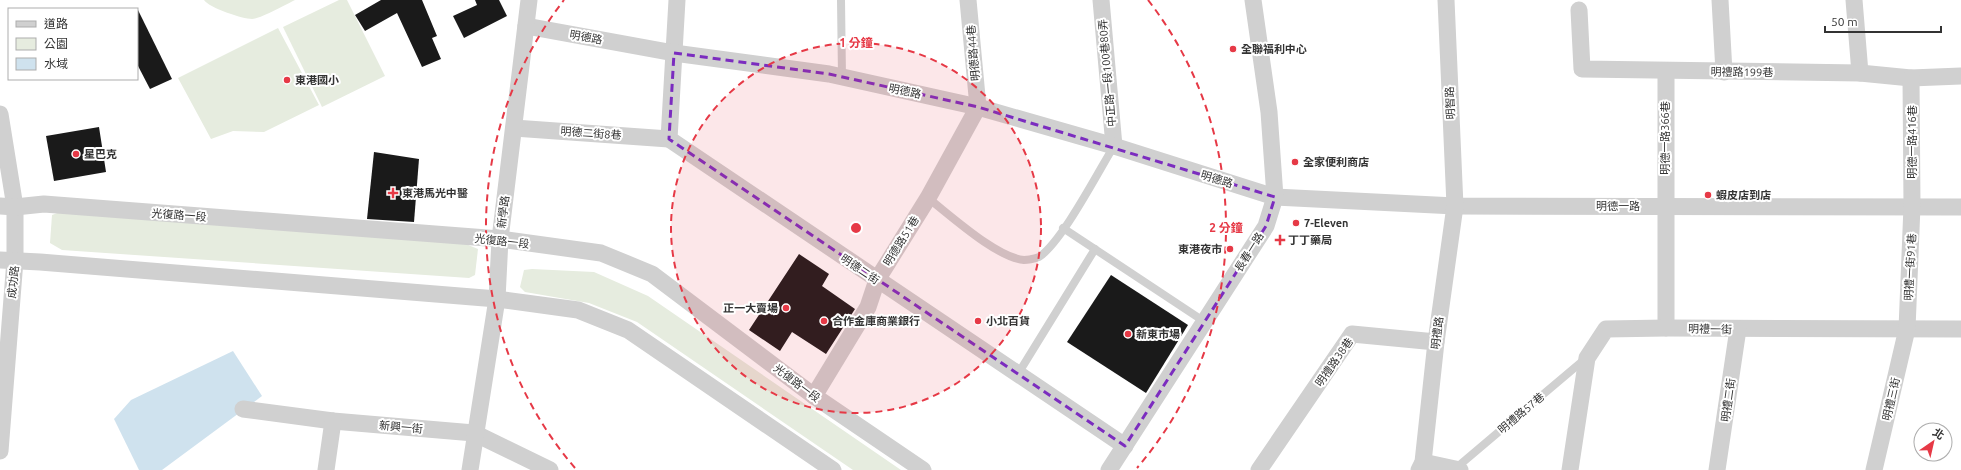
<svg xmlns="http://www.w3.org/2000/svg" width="1961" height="470" viewBox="0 0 1961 470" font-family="Ubuntu,'Noto Sans TC',sans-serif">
  <rect width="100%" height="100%" fill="#fff"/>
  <!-- green -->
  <g fill="#e6ecdf">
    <path d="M 204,0 L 295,0 C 287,4 260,19 252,19 C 243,19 209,8 204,0 Z"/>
    <polygon points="339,0 347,0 385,76 322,107 283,27"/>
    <polygon points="278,28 319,105 264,132 233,131 211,139 178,78"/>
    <polygon points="63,211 461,242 478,249 475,275 469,278 62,250 50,243 52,215"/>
    <polygon points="532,269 594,272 648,296 901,470 853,470 637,322 589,303 525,292 520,287 524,270"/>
  </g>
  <!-- water -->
  <polygon fill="#cfe2ee" points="233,351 262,396 162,470 139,470 114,419 131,400"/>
  <!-- building -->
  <g fill="#1a1a1a">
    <polygon points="381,0 422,0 437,36 432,38 441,59 422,67 397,13 365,31 355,15"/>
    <polygon points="475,0 499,0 507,16 464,38 453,16 477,5"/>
    <polygon points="137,8 172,79 150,89 137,64"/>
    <polygon points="99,127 106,172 54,181 46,136"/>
    <polygon points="374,152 419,159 414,222 367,219"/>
    <polygon points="799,254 829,274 822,286 855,309 826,354 792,332 780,351 749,330"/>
    <polygon points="1111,275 1188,325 1146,393 1067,342"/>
  </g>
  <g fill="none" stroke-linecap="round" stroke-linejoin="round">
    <!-- service -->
    <g stroke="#d0d0d0" stroke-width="8">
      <polyline points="841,0 842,77"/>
      <path d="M 928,198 C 950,215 997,258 1024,260 C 1028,260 1036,258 1039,257 C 1062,242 1098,172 1114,146"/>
      <polyline points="1063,228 1205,322"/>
      <polyline points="1018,374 1095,249"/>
      <polyline points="1456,468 1585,359"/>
    </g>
    <!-- minor -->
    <g stroke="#d0d0d0" stroke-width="17">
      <polyline points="677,0 669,139 1125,446"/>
      <polyline points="1101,0 1114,146"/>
      <polyline points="1720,0 1724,72"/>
      <polyline points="1854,0 1860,73"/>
      <polyline points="1579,10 1582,69 1860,73 1911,78 1961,76"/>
      <polyline points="526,26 674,53 829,74 978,107 1114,146 1275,197 1455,206 1961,207"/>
      <polyline points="0,114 15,207 15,260 0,451"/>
      <polyline points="514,128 669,139"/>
      <polyline points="0,206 15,207 44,204 500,239 601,253 652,274 814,396 923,470"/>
      <polyline points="0,260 40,262 497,299 578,310 628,330 833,470"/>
      <polyline points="1666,328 1666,71"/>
      <polyline points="814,396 868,307 877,280 928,198 978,107 968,0"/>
      <polyline points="243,409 333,421 474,433 550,470"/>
      <polyline points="1423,462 1460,470"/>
      <polyline points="326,470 333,421"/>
      <polyline points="470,470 497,299 500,239 529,0"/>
      <polyline points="1109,470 1266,226 1275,197 1269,112 1253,0"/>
      <polyline points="1259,470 1352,334 1436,342"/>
      <polyline points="1419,470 1423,462 1436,342 1455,206 1446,0"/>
      <polyline points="1570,470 1587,358 1606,329 1666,328 1961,329"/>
      <polyline points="1717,470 1738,329"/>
      <polyline points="1874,470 1907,329 1912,206 1911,78"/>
    </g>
  </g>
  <!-- marked area -->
  <path fill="none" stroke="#7b2cbf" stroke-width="3" stroke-dasharray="8 5" stroke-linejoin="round" d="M 674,53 L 829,74 L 978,107 L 1275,197 L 1266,226 L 1125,446 L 669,139 Z"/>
  <!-- distance rings -->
  <circle cx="856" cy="228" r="185" fill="#e63946" fill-opacity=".12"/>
  <g fill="none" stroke="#e63946" stroke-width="2" stroke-dasharray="7 5">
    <circle cx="856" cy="228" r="185"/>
    <path d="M575 468A370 370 0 0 1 564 0M1148 0A370 370 0 0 1 1137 468"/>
  </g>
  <!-- markers -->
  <g fill="#e63946" stroke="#fff" stroke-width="1.5">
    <circle cx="1233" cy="49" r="4"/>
    <circle cx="287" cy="80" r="4"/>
    <circle cx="76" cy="154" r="4"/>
    <circle cx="1295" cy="162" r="4"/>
    <path d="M391 187h4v4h4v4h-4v4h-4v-4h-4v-4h4z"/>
    <circle cx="1708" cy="195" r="4"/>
    <circle cx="1296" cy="223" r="4"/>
    <path d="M1278 234h4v4h4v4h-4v4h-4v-4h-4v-4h4z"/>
    <circle cx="1230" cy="249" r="4"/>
    <circle cx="786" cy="308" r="4"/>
    <circle cx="824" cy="321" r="4"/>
    <circle cx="978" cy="321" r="4"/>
    <circle cx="1128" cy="334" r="4"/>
  </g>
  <g text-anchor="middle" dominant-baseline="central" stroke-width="4" stroke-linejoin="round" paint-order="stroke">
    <!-- street labels -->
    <g font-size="11" fill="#333" stroke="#fff">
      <text transform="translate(586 37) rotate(10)">明德路</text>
      <text transform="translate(973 53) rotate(-95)">明德路44巷</text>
      <text transform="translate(1742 72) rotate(1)">明禮路199巷</text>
      <text transform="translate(1107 73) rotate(-95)">中正路一段100巷80弄</text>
      <text transform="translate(905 91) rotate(12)">明德路</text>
      <text transform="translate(1450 103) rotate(-93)">明智路</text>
      <text transform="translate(591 133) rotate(4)">明德二街8巷</text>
      <text transform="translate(1665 138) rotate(-90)">明德一路366巷</text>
      <text transform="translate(1912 142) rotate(-90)">明德一路416巷</text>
      <text transform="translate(1217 179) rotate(17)">明德路</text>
      <text x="1618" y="206">明德一路</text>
      <text transform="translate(503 212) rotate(-83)">新學路</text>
      <text transform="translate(179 215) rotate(4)">光復路一段</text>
      <text transform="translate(502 241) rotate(6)">光復路一段</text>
      <text transform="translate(901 241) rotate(-58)">明德路51巷</text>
      <text transform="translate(1249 252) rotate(-58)">長春一路</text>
      <text transform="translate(1910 267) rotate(-87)">明禮一街91巷</text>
      <text transform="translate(860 269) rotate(34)">明德二街</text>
      <text transform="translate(13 282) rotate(-84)">成功路</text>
      <text transform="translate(1710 329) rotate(1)">明禮一街</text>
      <text transform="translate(1437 333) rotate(-83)">明禮路</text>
      <text transform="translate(1334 362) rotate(-55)">明禮路38巷</text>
      <text transform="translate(797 383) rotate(37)">光復路一段</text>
      <text transform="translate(1891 399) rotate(-77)">明禮三街</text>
      <text transform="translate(1728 400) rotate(-82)">明禮二街</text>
      <text transform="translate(1521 413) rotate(-40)">明禮路57巷</text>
      <text transform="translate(401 427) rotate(5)">新興一街</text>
    </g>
    <!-- poi labels -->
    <g font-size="11" font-weight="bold" fill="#333" stroke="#fff" text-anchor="start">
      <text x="1241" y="49">全聯福利中心</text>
      <text x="295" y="80">東港國小</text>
      <text x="84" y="154">星巴克</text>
      <text x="1303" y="162">全家便利商店</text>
      <text x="402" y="193">東港馬光中醫</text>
      <text x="1716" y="195">蝦皮店到店</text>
      <text x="1304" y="223">7-Eleven</text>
      <text x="1288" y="240">丁丁藥局</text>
      <text x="1222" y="249" text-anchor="end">東港夜市</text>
      <text x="778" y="308" text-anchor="end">正一大賣場</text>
      <text x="832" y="321">合作金庫商業銀行</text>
      <text x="986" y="321">小北百貨</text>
      <text x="1136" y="334">新東市場</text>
    </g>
  </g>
  <circle cx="856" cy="228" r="6" fill="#e63946" stroke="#fff" stroke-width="2"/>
  <g font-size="12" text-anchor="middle" font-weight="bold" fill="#e63946" stroke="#fff" stroke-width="4" stroke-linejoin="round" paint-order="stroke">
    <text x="856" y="47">1 分鐘</text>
    <text x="1226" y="232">2 分鐘</text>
  </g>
  <!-- legend -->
  <rect x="8" y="8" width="130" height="72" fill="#ffffff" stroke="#adadad"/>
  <rect x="16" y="21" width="20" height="6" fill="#d0d0d0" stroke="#adadad"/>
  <text x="44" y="28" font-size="12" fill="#333333">道路</text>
  <rect x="16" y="38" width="20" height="12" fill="#e6ecdf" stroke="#adadad"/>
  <text x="44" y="48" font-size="12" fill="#333333">公園</text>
  <rect x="16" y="58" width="20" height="12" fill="#cfe2ee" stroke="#adadad"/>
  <text x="44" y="68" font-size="12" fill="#333333">水域</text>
  <!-- north arrow -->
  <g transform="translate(1933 442) rotate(34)"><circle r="19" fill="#ffffff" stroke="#adadad"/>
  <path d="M0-3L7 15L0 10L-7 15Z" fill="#e63946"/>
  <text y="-6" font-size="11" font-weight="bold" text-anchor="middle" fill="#333333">北</text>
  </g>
  <!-- scale -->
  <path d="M1825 26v6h116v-6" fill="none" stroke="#333333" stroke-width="2"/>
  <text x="1831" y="26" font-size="12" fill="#333333" stroke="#ffffff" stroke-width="3" paint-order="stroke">50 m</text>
</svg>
